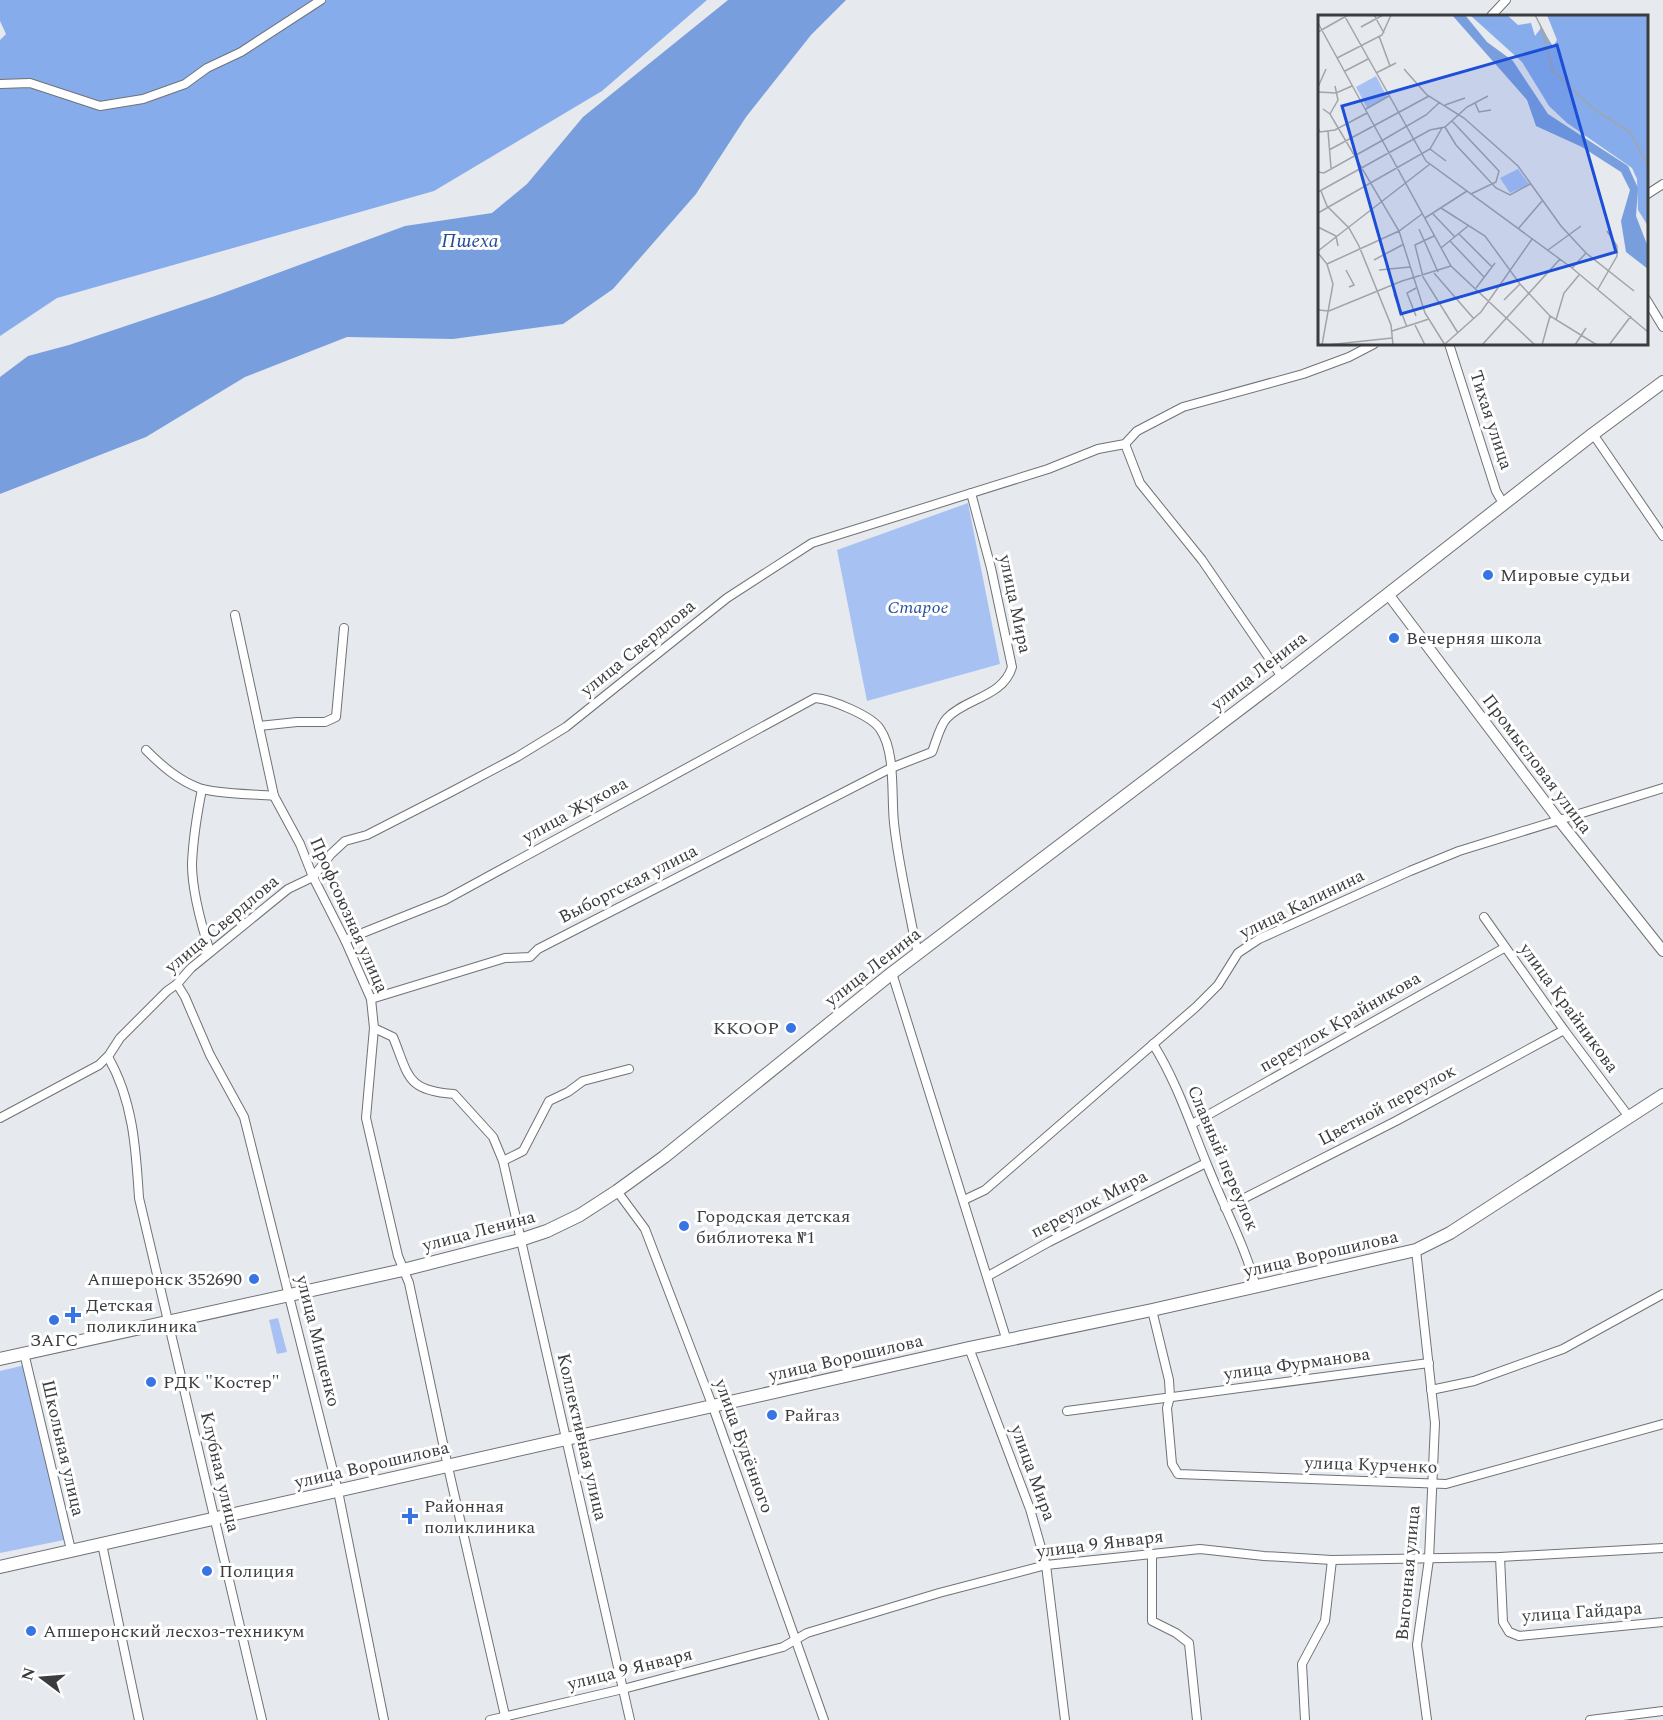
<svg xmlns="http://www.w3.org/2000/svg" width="1663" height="1720" viewBox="0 0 1663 1720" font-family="Spectral,serif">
  <rect width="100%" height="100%" fill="#e6e9ee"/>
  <!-- green -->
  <g fill="#a7c2f2">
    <polygon points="968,503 1000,664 867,701 837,550"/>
    <polygon points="278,1318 287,1352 277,1354 269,1320"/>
    <polygon points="25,1365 64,1540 0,1553 0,1371"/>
  </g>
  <!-- forest -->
  <polygon fill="#87acec" points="0,0 707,0 602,91 434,191 57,298 0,336 0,40 6,34 0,21"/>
  <!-- water -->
  <polygon fill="#799edd" points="728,0 846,0 811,35 746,117 696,194 613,289 563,324 453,339 347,337 245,377 146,437 0,494 0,377 28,356 69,345 215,296 405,226 492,213 527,184 583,117"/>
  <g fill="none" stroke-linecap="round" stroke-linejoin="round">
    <defs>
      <g id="minor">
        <polyline points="1491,16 1506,0"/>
        <polyline points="0,84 30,83 100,106 143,99 185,84 207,68 241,52 321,0"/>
        <polyline points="1646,195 1663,184"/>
        <polyline points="1646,299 1663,327"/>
        <polyline points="1449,344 1496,491 1504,505"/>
        <polyline points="1593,434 1663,536"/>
        <polyline points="1125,444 1140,483 1202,560 1282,677"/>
        <polyline points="235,615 274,796 300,844 313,877 345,940 371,999 374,1028 366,1118 398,1256 409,1283 448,1467 506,1720"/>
        <polyline points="259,726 297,722 325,722 336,717 344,628"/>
        <path d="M 146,750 C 162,766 178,780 199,788 C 215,794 256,794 274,796"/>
        <path d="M 202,789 C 197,814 193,839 192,864 C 192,891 202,927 210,952"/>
        <polyline points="1484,917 1564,1030 1629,1117"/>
        <path d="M 345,940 L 445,900 L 815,698 C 831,699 872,716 880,729 C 896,752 891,795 894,823 C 898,861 907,899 914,936 L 918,954"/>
        <polyline points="892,973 1007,1341"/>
        <polyline points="177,984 185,997 210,1055 244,1117 338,1491 384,1720"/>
        <path d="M 371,999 L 505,958 L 530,957 L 538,949 L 891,768 L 932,752 C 936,742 940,725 947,718 C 966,698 1003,697 1012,667 L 991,568 L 971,493"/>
        <path d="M 374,1028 L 393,1037 C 409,1076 406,1091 454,1094 L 493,1137 L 503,1161 L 630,1720"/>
        <path d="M 1153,1044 C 1177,1082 1191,1126 1208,1167 C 1224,1207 1245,1246 1256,1287"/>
        <path d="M 108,1057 C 133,1100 136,1149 139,1198 L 262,1720"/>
        <polyline points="0,1118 99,1065 109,1055 120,1038 167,991 177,984 191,968 288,889 313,877 331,854 345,841 367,835 451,792 517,757 566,727 727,598 812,543 1048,469 1098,449 1125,444 1137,431 1183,407 1303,374 1349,357 1374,344"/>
        <polyline points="1192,1124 1504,948"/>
        <polyline points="503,1161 523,1151 549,1101 568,1092 583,1081 629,1069"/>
        <polyline points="617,1191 645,1229 713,1407 824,1720"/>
        <polyline points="964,1200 985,1190 1196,1007 1218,985 1238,953 1259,939 1410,871 1459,851 1663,788"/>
        <polyline points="1225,1208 1396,1121 1564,1030"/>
        <polyline points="1416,1250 1435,1423 1429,1559 1417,1645 1427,1720"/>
        <polyline points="988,1276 1049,1242 1206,1163"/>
        <polyline points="1152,1310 1169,1380 1170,1397 1167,1408 1172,1464 1178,1474 1446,1484 1663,1424"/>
        <polyline points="969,1348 1030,1509 1046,1565 1065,1720"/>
        <polyline points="24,1353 71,1550"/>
        <polyline points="1431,1390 1474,1381 1563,1349 1663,1294"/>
        <polyline points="1067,1411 1429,1363"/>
        <polyline points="102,1544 139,1720"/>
        <polyline points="1152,1555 1152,1621 1176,1633 1189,1643 1197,1720"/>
        <polyline points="1500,1557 1503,1622 1509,1632 1519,1636 1663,1622"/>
        <polyline points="490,1720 623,1689 783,1647 807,1633 939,1593 1046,1565 1200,1549 1264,1556 1332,1560 1500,1557 1663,1548"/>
        <polyline points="1305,1720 1302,1664 1325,1621 1332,1560"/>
        <polyline points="1590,1720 1663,1711"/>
      </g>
      <polyline id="tertiary" points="1388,594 1558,819 1663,951"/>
      <g id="secondary">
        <polyline points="0,1359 403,1270 520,1240 547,1231 580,1215 617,1191 664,1157 892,973 1282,677 1593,434 1663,382"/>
        <polyline points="0,1567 969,1348 1152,1310 1416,1250 1450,1233 1663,1095"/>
      </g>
    </defs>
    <!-- minor casing -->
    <use href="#minor" stroke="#6f7277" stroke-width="10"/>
    <!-- tertiary casing -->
    <use href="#tertiary" stroke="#6f7277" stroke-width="12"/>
    <!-- secondary casing -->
    <use href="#secondary" stroke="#6f7277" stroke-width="14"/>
    <!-- minor -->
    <use href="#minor" stroke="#fff" stroke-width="8"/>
    <!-- tertiary -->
    <use href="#tertiary" stroke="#fff" stroke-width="10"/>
    <!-- secondary -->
    <use href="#secondary" stroke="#fff" stroke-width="12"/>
  </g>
  <!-- markers -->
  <g fill="#3875e4" stroke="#fff" stroke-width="2">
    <circle cx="1488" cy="575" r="6"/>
    <circle cx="1394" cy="638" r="6"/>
    <circle cx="791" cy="1028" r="6"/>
    <circle cx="684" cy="1226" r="6"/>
    <circle cx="254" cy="1279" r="6"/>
    <path d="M70 1306h6v6h6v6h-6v6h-6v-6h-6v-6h6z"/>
    <circle cx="54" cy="1320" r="6"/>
    <circle cx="151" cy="1382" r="6"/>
    <circle cx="772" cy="1415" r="6"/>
    <path d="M407 1507h6v6h6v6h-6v6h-6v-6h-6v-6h6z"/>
    <circle cx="207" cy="1571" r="6"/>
    <circle cx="31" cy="1631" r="6"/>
  </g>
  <g text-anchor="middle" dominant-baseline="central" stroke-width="6" stroke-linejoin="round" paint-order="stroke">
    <!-- street labels -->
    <g font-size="18" fill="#3b3c3e" stroke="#fff">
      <text transform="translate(1491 420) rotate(72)">Тихая улица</text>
      <text transform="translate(1015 604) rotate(78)">улица Мира</text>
      <text transform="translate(638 648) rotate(-39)">улица Свердлова</text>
      <text transform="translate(1259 671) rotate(-38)">улица Ленина</text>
      <text transform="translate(1537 764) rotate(53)">Промысловая улица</text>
      <text transform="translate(575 810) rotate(-29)">улица Жукова</text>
      <text transform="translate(628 884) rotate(-27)">Выборгская улица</text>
      <text transform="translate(1302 904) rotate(-26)">улица Калинина</text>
      <text transform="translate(349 915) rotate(66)">Профсоюзная улица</text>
      <text transform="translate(222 924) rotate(-40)">улица Свердлова</text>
      <text transform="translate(873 967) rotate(-38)">улица Ленина</text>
      <text transform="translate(1569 1008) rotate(54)">улица Крайникова</text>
      <text transform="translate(1340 1022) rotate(-30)">переулок Крайникова</text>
      <text transform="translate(1387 1105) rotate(-28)">Цветной переулок</text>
      <text transform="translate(1223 1158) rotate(67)">Славный переулок</text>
      <text transform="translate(1089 1204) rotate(-27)">переулок Мира</text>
      <text transform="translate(479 1231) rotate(-15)">улица Ленина</text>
      <text transform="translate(1321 1254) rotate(-13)">улица Ворошилова</text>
      <text transform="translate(318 1341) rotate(76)">улица Мищенко</text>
      <text transform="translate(846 1358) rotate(-13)">улица Ворошилова</text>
      <text transform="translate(1297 1364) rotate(-8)">улица Фурманова</text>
      <text transform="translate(582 1437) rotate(77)">Коллективная улица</text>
      <text transform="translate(744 1446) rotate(70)">улица Будённого</text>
      <text transform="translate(63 1448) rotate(77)">Школьная улица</text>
      <text transform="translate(372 1465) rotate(-13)">улица Ворошилова</text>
      <text transform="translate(1371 1465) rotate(2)">улица Курченко</text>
      <text transform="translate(220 1472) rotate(77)">Клубная улица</text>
      <text transform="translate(1033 1473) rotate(70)">улица Мира</text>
      <text transform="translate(1100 1544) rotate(-7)">улица 9 Января</text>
      <text transform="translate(1408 1573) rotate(-85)">Выгонная улица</text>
      <text transform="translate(1582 1612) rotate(-4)">улица Гайдара</text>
      <text transform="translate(630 1669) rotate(-14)">улица 9 Января</text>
    </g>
    <!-- poi labels -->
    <g font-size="18" fill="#3b3c3e" stroke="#fff" text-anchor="start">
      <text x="1500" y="575">Мировые судьи</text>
      <text x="1406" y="638">Вечерняя школа</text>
      <text x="779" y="1028" text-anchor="end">ККООР</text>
      <text x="696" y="1216">Городская детская<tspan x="696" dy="21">библиотека №1</tspan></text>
      <text x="242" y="1279" text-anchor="end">Апшеронск 352690</text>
      <text x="86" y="1305">Детская<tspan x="86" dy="21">поликлиника</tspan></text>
      <text x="54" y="1340" text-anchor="middle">ЗАГС</text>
      <text x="163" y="1382">РДК "Костер"</text>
      <text x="784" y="1415">Райгаз</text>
      <text x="424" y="1506">Районная<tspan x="424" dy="21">поликлиника</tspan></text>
      <text x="219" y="1571">Полиция</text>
      <text x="43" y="1631">Апшеронский лесхоз-техникум</text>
    </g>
    <!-- park labels -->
    <g font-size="18" font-style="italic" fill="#28529e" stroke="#fff">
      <text x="918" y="607">Старое</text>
    </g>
    <!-- water labels -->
    <g font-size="20" font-style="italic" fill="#234c98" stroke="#fff">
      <text x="470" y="241">Пшеха</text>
    </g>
  </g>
  <!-- overview -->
  <g transform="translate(1318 15)">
    <rect width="330" height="330" fill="#e6e9ee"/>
    <path d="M 58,61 L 69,82 L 49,93 L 38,72 ZM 200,154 L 211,169 L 192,178 L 182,163 Z" fill="#a7c2f2"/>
    <path d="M 152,0 L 189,0 L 200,10 L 213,8 L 217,21 L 223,13 L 235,31 L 239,25 L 229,0 L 330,0 L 330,211 L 320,195 L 319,164 L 314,153 L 249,108 L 231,91 L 204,47 Z" fill="#87acec"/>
    <path d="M 134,0 L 147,0 L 169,27 L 195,46 L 230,99 L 310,151 L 320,173 L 318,201 L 330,232 L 330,254 L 308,237 L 303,206 L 312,175 L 303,157 L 264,132 L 218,111 L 209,85 Z" fill="#799edd"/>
    <path fill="none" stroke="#a2a4a8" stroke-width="1.5" d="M 26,0 L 108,146 L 254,253 L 330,317M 56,0 L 66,18M 217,0 L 232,29M 0,8 L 133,251 L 217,330M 222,9 L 235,56 L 277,95 L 312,117 L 330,151M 43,12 L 65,0M 0,17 L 30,0M 61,21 L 72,51M 19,43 L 64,20 L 73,0M 86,54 L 109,80 L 146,103 L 200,151 L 243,211 L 268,238 L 316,276M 27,56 L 50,44M 58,58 L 78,48M 0,72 L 8,54M 0,77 L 18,78 L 34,71M 157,88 L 161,97 L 173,95M 127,90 L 147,83M 5,94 L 12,99 L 81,216 L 107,298 L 127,330M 48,94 L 71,81M 12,99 L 20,85 L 17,71M 134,106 L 181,156 L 178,167 L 153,179M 127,112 L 138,130 L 178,173 L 192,180 L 212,169M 0,113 L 2,117 L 17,115 L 49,98M 10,116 L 13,153M 112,134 L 128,146M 11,135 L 111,81M 0,157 L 6,158 L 65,125 L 108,100 L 122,87M 3,176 L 9,191 L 31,213 L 41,231 L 73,310 L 75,330M 0,177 L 112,115 L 127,112 L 149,92 L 170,81M 123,193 L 167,221 L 202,269 L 232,301 L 279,330M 0,198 L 112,134 L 124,113M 115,199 L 137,222M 107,203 L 149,176M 0,212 L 18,221 L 20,231M 101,214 L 120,257M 200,214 L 224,186M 141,219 L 174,252M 116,221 L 97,230 L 105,262 L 140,318M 132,226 L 166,262M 123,233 L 150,211M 230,235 L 263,211M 0,236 L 112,149M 0,238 L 9,249 L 15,269 L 4,330M 56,245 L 86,229M 9,249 L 81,216 L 104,199M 254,253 L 268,238M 28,255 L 36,270 L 31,272M 61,255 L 92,252M 116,258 L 156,304M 158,273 L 177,248M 280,274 L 299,241 L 299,231 L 289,216M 76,279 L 89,312M 186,285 L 202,269M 0,295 L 11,296 L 84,266 L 133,251M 98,301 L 89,278 L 98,273M 238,305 L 246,278 L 261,260M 97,310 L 107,330M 74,316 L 111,304M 127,329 L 163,297 L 214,224M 9,330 L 74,323M 164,330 L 242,244M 224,330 L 232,301M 257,330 L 268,313M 291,330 L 313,301"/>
    <path fill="#1d4ed8" fill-opacity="0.15" stroke="#1d4ed8" stroke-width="3" d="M 239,30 L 298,237 L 83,299 L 24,91 Z"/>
    <rect width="330" height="330" fill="none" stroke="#3b3c3e" stroke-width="3"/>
  </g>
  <!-- north arrow -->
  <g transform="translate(42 1678) rotate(286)" stroke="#ffffff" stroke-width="4.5" paint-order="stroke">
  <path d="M0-4.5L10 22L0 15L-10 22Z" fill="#3b3c3e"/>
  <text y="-9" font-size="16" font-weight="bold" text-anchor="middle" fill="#3b3c3e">N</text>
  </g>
</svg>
